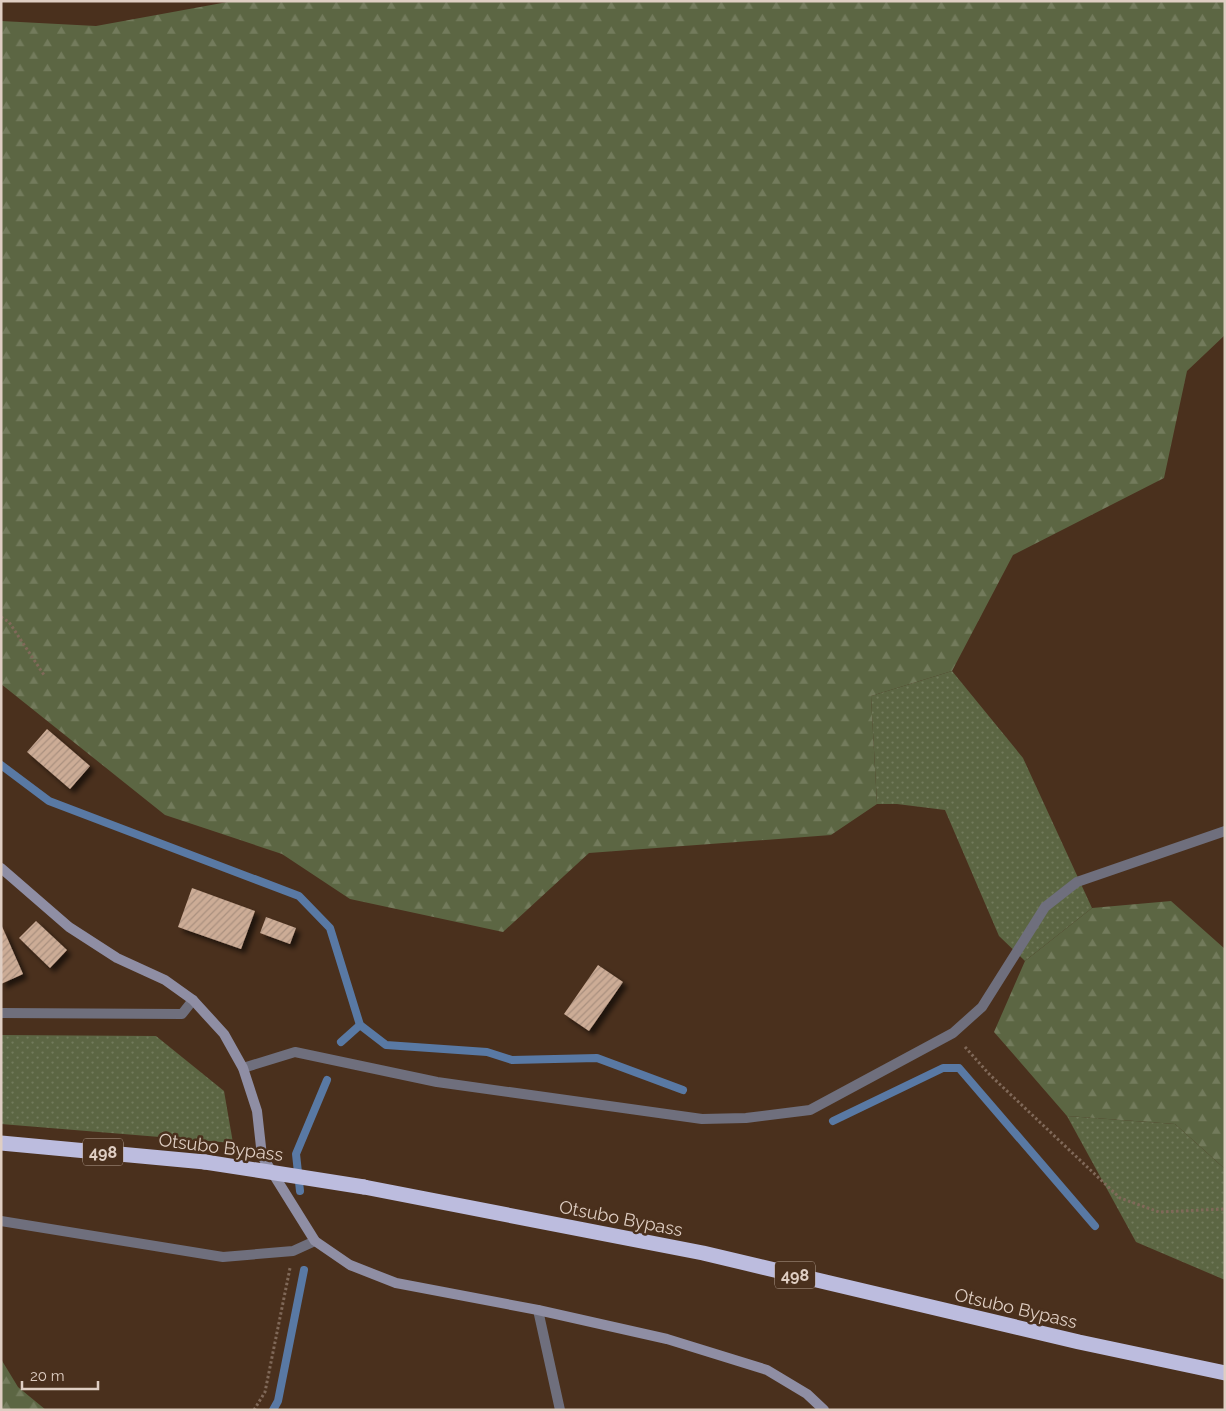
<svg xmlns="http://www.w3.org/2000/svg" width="1226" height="1411" viewBox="0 0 1226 1411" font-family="Raleway,sans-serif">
  <defs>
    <pattern id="grass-dots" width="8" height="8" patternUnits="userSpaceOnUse" patternTransform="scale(1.25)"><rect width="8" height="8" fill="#5c6643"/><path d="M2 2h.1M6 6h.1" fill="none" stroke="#737b5c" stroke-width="1.8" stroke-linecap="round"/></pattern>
    <pattern id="forest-firs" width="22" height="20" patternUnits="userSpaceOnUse" patternTransform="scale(1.25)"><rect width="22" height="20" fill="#5c6643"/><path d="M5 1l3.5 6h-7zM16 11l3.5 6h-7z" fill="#737b5c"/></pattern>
    <pattern id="building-hatch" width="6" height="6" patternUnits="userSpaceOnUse" patternTransform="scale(1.25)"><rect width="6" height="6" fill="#ccac96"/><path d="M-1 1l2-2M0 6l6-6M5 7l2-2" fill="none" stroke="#aa907f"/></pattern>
    <filter id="shadow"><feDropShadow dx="4.5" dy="4.5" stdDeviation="2.5" flood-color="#0009"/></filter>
  </defs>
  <rect width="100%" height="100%" fill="#4a301d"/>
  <!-- grass -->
  <g fill="url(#grass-dots)">
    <polygon points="952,671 1023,758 1092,908 1025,961 999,936 945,810 897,804 877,804 871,696"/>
    <polygon points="1,1035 156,1036 224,1091 233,1143 1,1124"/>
    <polygon points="1067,1116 1175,1124 1225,1169 1225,1280 1136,1242"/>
  </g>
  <!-- forest -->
  <g fill="url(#forest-firs)">
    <polygon points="233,1 1225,1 1225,335 1187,371 1164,478 1013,555 952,671 871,696 877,804 831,835 589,853 503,932 350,899 282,854 165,815 1,684 1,21 96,26"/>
    <polygon points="1171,901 1225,949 1225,1169 1175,1124 1067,1116 994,1032 1025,961 1092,908"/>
    <polygon points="1,1359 18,1387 46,1410 1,1410"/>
  </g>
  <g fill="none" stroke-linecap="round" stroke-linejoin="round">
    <!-- stream -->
    <g stroke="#5979a4" stroke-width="8">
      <polyline points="1,765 49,801 299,896 330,928 360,1025 386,1045 487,1052 512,1060 597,1058 683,1090"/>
      <polyline points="341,1042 360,1025"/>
      <polyline points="833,1121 943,1068 959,1068 1095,1226"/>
      <polyline points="300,1191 296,1154 327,1080"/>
      <polyline points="273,1410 278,1401 304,1270"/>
    </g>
  </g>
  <!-- building -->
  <g fill="url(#building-hatch)" filter="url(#shadow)">
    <polygon points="47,729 90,766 70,789 27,752"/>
    <polygon points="192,888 255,911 241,949 178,927"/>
    <polygon points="266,917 296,928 290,944 260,933"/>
    <polygon points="36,921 67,950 50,968 19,938"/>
    <polygon points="1,924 23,974 1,984"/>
    <polygon points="598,965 623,982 589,1031 564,1014"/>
  </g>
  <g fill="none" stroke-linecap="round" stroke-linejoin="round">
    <!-- path -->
    <g stroke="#806959" stroke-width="3" stroke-dasharray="2.5 2.5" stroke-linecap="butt">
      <polyline points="1,617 9,622 44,675"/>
      <polyline points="965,1047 990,1075 1120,1198 1159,1212 1225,1209"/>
      <polyline points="254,1410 265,1392 290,1268"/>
    </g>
    <!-- street -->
    <g stroke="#6f6f7d" stroke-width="10">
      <polyline points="1,1013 182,1014 193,1000"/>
      <polyline points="243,1068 295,1052 437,1082 702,1119 746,1118 810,1110 953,1033 982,1007 1045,907 1077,882 1225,831"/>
      <polyline points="1,1221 223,1257 293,1251 315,1241"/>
      <polyline points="538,1310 560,1410"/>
    </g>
    <!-- secondary -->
    <polyline stroke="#8f8ea4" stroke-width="10" points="1,868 69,927 117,958 165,980 193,1000 224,1034 243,1068 257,1111 262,1156 315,1241 350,1265 396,1283 538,1310 667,1339 767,1370 807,1394 824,1410"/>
    <!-- highway -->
    <g stroke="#bcbcde" stroke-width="15">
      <polyline points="1,1143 205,1162"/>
      <polyline points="364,1187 703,1253 1079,1342 1225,1373"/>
    </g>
    <!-- highway-bridge -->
    <polyline stroke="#bcbcde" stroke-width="15" points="205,1162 364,1187"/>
  </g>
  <g text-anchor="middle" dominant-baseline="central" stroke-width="5" stroke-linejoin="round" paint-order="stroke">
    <!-- shield labels -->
    <g fill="#4a301d" stroke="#b29f91" stroke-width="1">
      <rect x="83" y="1138.5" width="40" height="27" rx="4"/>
      <rect x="775" y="1261.5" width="40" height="27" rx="4"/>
    </g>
    <g font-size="16" font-weight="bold" fill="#dfcec3">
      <text x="103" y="1152">498</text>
      <text x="795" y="1275">498</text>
    </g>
    <!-- street labels -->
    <g font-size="18" fill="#dfcec3" stroke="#4a301d">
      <text transform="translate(221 1147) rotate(7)">Otsubo Bypass</text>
      <text transform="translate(621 1218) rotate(11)">Otsubo Bypass</text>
      <text transform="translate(1016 1308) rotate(13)">Otsubo Bypass</text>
    </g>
  </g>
  <!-- border -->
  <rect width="1226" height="1411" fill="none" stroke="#dfcec3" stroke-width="5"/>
  <!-- scale -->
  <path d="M22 1381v8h76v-8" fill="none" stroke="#dfcec3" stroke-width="2.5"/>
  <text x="30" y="1381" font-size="15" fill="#dfcec3" stroke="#4a301d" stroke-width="4" paint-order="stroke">20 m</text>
</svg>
